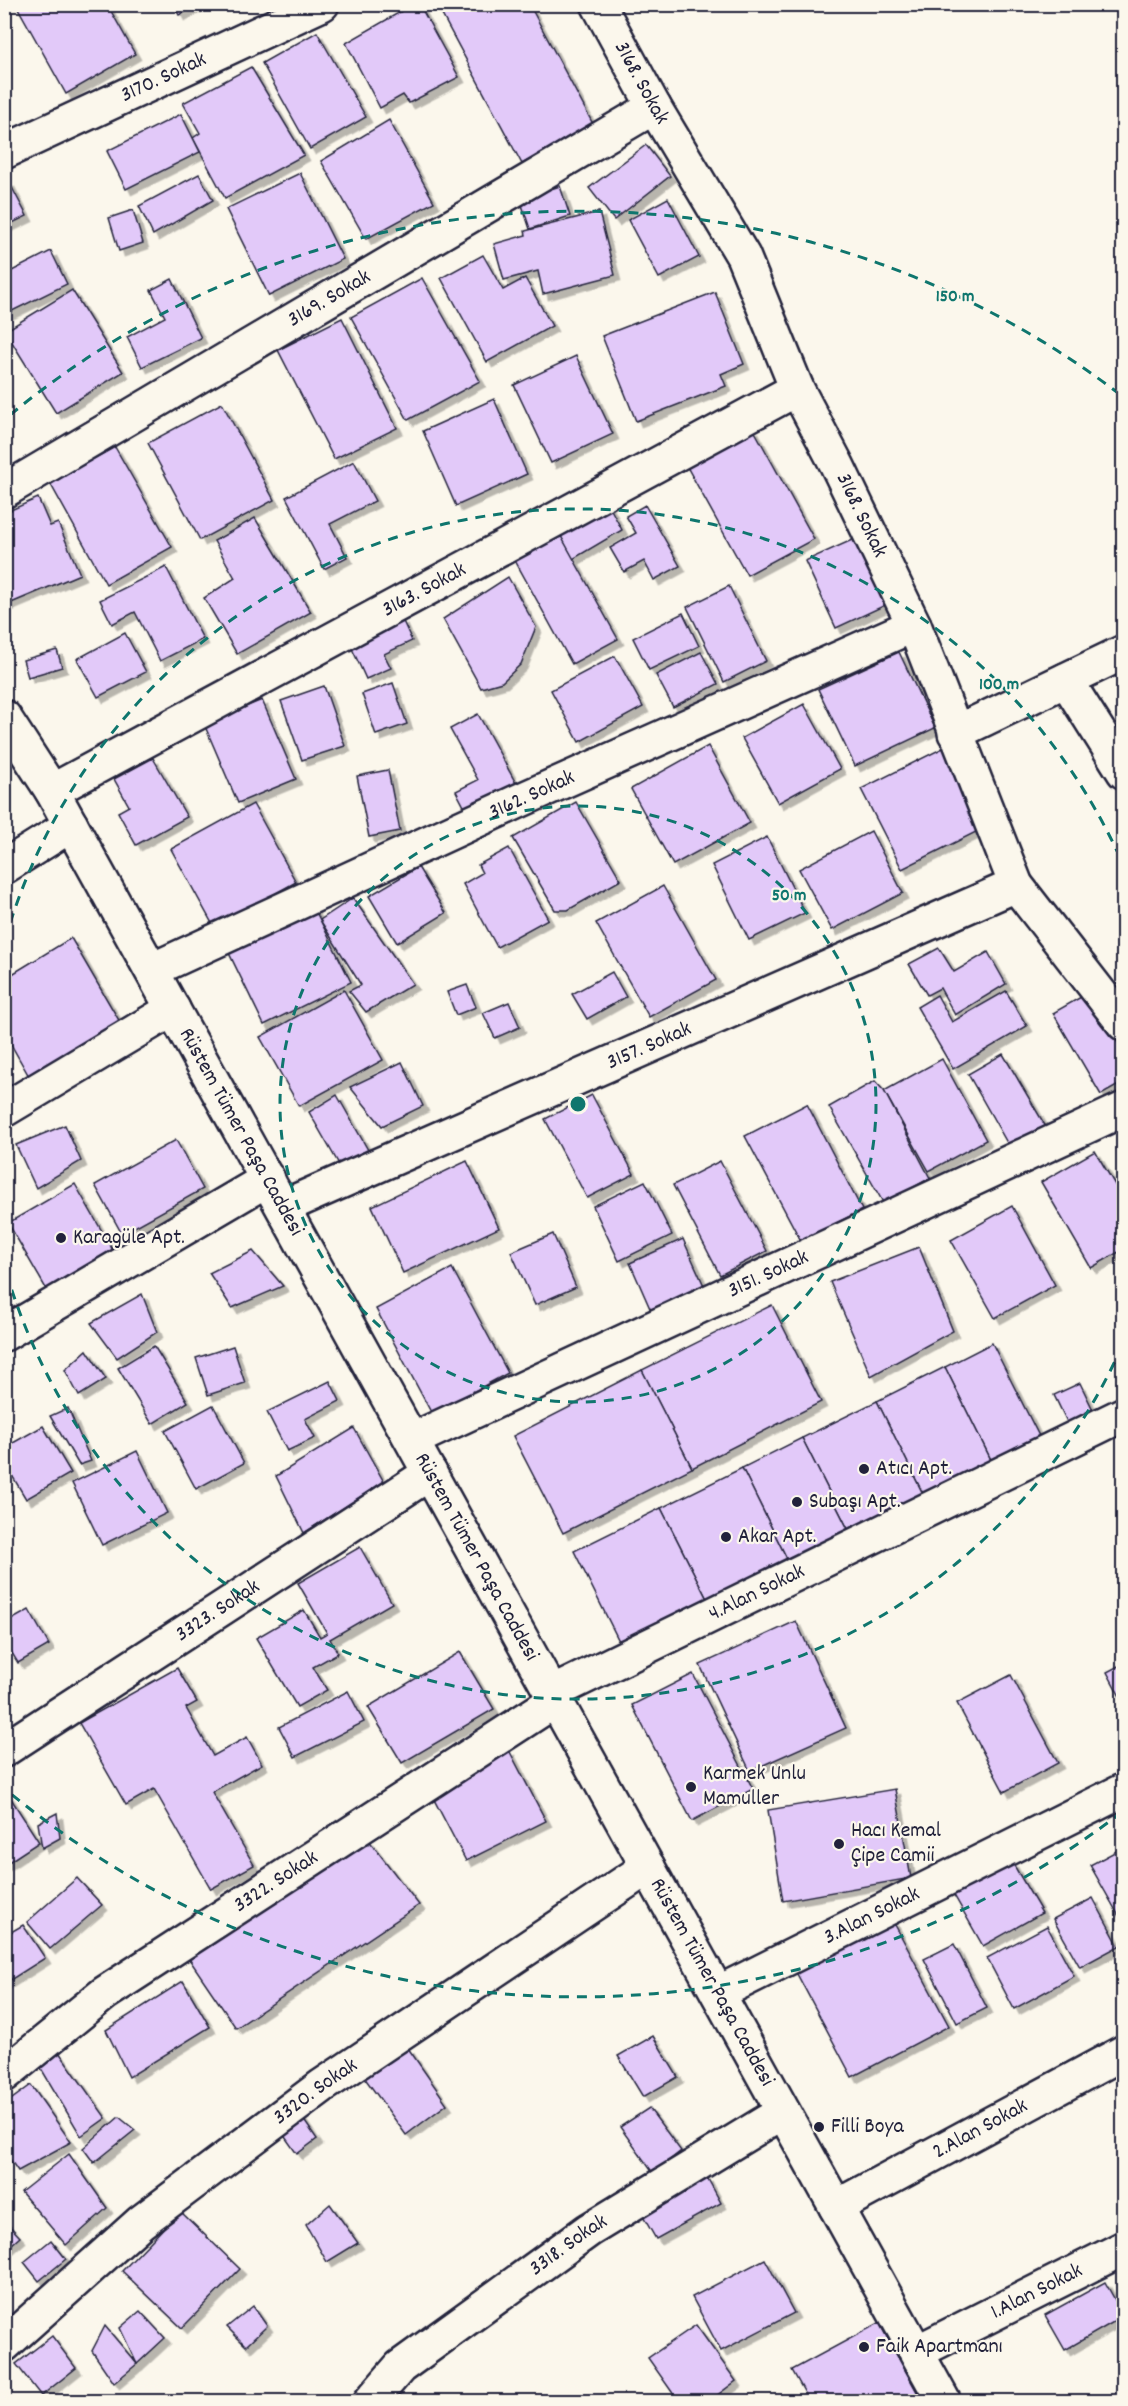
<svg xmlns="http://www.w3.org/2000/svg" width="1128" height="2406" viewBox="0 0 1128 2406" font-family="Dekko,sans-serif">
  <defs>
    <filter id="shadow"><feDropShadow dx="5.5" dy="5.5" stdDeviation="0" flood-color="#0004"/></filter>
  </defs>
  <rect width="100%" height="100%" fill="#fbf7ec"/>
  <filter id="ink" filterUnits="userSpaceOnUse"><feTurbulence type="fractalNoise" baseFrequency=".0167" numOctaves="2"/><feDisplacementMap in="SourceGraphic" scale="12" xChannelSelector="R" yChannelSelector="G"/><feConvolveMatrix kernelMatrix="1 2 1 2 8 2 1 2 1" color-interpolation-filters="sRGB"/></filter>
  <g filter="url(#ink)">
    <!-- building -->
    <g fill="#e2c9f9" stroke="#22223b" stroke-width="1.5" filter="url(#shadow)">
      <polygon points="24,4 107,4 135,54 66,94 18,8"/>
      <polygon points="173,4 200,4 179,15"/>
      <polygon points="414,4 419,4 459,77 409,103 403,95 380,108 346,43"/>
      <polygon points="452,4 529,4 594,126 522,164 440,11"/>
      <polygon points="317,32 366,117 310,149 262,63"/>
      <polygon points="251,67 304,155 225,198 193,138 200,133 183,103"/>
      <polygon points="181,114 200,152 126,189 107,151"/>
      <polygon points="389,120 434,202 366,239 321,161"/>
      <polygon points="646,145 670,176 614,220 589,188"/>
      <polygon points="300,173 343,259 269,296 226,209"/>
      <polygon points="199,174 213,200 153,235 139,206"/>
      <polygon points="9,182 27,216 4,227 4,184"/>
      <polygon points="560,186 570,216 530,229 520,199"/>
      <polygon points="668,198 699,257 659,278 628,220"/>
      <polygon points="133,210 143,243 119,251 109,218"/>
      <polygon points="599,212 615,275 543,294 538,271 504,280 494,244 526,235 525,231"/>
      <polygon points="51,251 67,284 4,315 4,275"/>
      <polygon points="483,255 503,290 525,278 552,326 487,362 441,278"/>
      <polygon points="422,278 480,381 408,420 351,317"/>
      <polygon points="172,279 201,338 142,367 127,337 165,317 151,290"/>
      <polygon points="72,290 123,372 56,413 5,331"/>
      <polygon points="715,292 744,364 721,374 726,386 636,421 602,336"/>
      <polygon points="342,318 397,428 334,459 278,350"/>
      <polygon points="576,356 613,434 551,463 514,385"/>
      <polygon points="494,399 527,474 456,506 423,431"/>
      <polygon points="222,403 274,500 200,540 148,443"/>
      <polygon points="753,428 814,539 747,575 686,465"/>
      <polygon points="115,447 172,547 106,584 50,483"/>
      <polygon points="354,461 375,501 330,524 347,557 324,569 286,497"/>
      <polygon points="38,498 50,526 58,523 80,574 4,606 4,513"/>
      <polygon points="607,502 622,530 573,559 557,529"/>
      <polygon points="645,505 680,566 654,580 644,561 624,572 610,548 636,533 626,516"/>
      <polygon points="255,518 311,612 237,654 204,598 235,578 214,541"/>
      <polygon points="557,529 618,639 572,664 512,555"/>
      <polygon points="861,536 892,602 836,628 805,561"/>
      <polygon points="166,567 203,639 160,661 135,612 112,624 100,600"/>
      <polygon points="508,577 536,627 521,664 502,682 481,688 443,619"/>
      <polygon points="729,586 766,661 724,682 687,607"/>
      <polygon points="683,613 699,646 649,670 633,638"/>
      <polygon points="402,619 412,641 384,654 391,668 366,679 349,642"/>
      <polygon points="125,633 146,672 98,697 77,659"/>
      <polygon points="57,650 62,667 28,677 23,660"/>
      <polygon points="701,652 718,684 673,707 656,675"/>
      <polygon points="899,652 935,728 855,766 818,689"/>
      <polygon points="615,656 643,707 579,742 551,690"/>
      <polygon points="393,683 407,724 376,735 362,694"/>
      <polygon points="324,686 345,746 302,760 281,701"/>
      <polygon points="262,700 296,779 238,803 204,724"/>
      <polygon points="804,704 840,769 778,803 742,738"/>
      <polygon points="478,714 518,787 468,814 456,791 478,780 450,729"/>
      <polygon points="708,746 750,823 673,865 631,789"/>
      <polygon points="943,748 984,828 902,869 861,789"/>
      <polygon points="153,758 187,817 136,845 118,812 129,806 114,779"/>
      <polygon points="388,770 400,831 369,837 357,776"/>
      <polygon points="576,802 621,880 568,910 555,910 513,838"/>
      <polygon points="253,804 296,882 214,927 171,849"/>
      <polygon points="871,831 903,893 832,930 799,869"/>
      <polygon points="767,837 805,913 749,940 712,865"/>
      <polygon points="509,848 548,919 497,947 463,884 482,873 478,865"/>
      <polygon points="418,867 446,913 397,943 369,896"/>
      <polygon points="663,886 716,980 649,1017 596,923"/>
      <polygon points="353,898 413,984 366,1012 349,991 361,985 320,920"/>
      <polygon points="313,906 351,982 264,1025 227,949"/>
      <polygon points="71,938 120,1022 30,1078 4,1032 4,979"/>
      <polygon points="939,948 954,972 988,952 1006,984 955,1015 940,988 927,995 909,964"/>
      <polygon points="612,972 626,997 587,1019 572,994"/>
      <polygon points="467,985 476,1007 456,1015 447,992"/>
      <polygon points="344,990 383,1060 299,1106 260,1037"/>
      <polygon points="1006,991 1027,1026 953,1069 917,1007 937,995 952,1022"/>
      <polygon points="1088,993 1124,1053 1124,1082 1101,1095 1053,1013"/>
      <polygon points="509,1002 520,1027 495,1038 483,1013"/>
      <polygon points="1003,1054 1046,1127 1010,1148 968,1074"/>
      <polygon points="942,1059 986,1140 929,1171 884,1091"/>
      <polygon points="402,1062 423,1106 382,1126 350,1087"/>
      <polygon points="875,1081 884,1091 930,1178 884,1204 829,1107"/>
      <polygon points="337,1095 368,1150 340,1166 309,1112"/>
      <polygon points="592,1095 634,1174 587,1198 545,1119"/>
      <polygon points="807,1104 862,1210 801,1241 745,1136"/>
      <polygon points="65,1125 81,1161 36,1188 16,1145"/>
      <polygon points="176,1140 203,1189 122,1234 95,1185"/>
      <polygon points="1124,1146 1124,1162 1117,1149"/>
      <polygon points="1095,1151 1124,1200 1124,1249 1091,1268 1041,1182"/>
      <polygon points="467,1161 499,1228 403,1273 372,1206"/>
      <polygon points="720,1161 767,1251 720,1275 673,1185"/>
      <polygon points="645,1181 672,1235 619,1261 593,1206"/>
      <polygon points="75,1184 115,1254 48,1292 8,1223"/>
      <polygon points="1012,1206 1055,1285 995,1318 951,1240"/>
      <polygon points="553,1234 576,1287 535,1305 511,1252"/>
      <polygon points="683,1239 705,1288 652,1313 630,1263"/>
      <polygon points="919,1247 953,1331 871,1376 830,1282"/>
      <polygon points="253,1251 283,1286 232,1308 209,1273"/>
      <polygon points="452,1268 508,1373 432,1414 376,1309"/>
      <polygon points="142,1294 157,1332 117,1358 91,1323"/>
      <polygon points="772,1305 821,1402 692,1468 642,1370"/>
      <polygon points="992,1343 1042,1442 994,1466 945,1367"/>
      <polygon points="154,1346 188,1402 152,1424 118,1368"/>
      <polygon points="233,1346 245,1383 208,1395 196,1358"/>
      <polygon points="87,1350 106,1379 79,1396 65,1370"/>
      <polygon points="945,1367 994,1466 926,1500 877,1401"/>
      <polygon points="642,1370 692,1468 563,1533 513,1436"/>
      <polygon points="330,1381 340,1401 305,1419 315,1438 287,1451 267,1412"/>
      <polygon points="1080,1383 1096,1416 1070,1428 1054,1395"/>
      <polygon points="877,1401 926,1500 852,1537 802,1438"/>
      <polygon points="213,1405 244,1463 196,1489 165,1431"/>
      <polygon points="68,1408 91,1461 79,1465 50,1416"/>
      <polygon points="43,1426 71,1473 26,1499 4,1462 4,1448"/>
      <polygon points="354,1428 384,1482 304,1533 276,1476"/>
      <polygon points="802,1438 852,1537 791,1567 742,1468"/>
      <polygon points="137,1451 167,1513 102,1545 72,1483"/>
      <polygon points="742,1468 791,1567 711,1607 661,1508"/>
      <polygon points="661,1508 711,1607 624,1651 574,1551"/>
      <polygon points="360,1547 392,1603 330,1639 338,1653 313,1667 327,1690 297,1707 256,1638 304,1610 320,1637 327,1633 298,1583"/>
      <polygon points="29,1610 49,1645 18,1663 4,1640 4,1624"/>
      <polygon points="796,1621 846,1728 750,1771 700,1665"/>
      <polygon points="460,1652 494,1709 402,1763 368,1707"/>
      <polygon points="1124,1663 1124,1704 1107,1672"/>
      <polygon points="177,1668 197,1702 186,1708 213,1756 247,1737 262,1764 212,1792 254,1865 211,1889 154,1789 126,1805 79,1723"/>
      <polygon points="693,1674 753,1789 692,1821 632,1705"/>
      <polygon points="1011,1675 1058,1763 1004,1792 957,1703"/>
      <polygon points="348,1691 364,1722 295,1757 279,1727"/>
      <polygon points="509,1750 546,1821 466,1861 429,1790"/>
      <polygon points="895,1789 911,1878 783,1901 768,1810"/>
      <polygon points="8,1794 39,1842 4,1865 4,1797"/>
      <polygon points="57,1813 60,1838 42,1848 38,1823"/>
      <polygon points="368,1839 419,1905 236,2028 183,1950"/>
      <polygon points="1124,1847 1124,1925 1090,1865"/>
      <polygon points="1012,1862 1042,1913 983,1946 954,1895"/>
      <polygon points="77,1878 102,1905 50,1949 27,1922"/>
      <polygon points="1093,1898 1119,1946 1080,1967 1053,1919"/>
      <polygon points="893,1921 949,2026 852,2077 796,1972"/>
      <polygon points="23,1925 45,1958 4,1984 4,1936"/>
      <polygon points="1047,1926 1074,1976 1014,2009 987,1958"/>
      <polygon points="954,1944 987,2008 957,2023 924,1959"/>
      <polygon points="183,1981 210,2027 129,2077 106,2030"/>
      <polygon points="653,2036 678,2077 643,2097 618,2056"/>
      <polygon points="408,2048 447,2104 406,2135 364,2077"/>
      <polygon points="59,2052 106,2118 81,2136 39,2065"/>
      <polygon points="31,2085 71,2142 18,2171 4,2151 4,2105"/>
      <polygon points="649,2108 681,2151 653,2173 620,2127"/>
      <polygon points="301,2116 317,2139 297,2154 280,2130"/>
      <polygon points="119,2117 135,2130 94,2163 83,2148"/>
      <polygon points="69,2154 107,2208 66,2245 21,2192"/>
      <polygon points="707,2177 721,2203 656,2239 641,2213"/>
      <polygon points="330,2204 358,2243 327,2262 306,2225"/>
      <polygon points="180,2211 240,2269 182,2328 122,2271"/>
      <polygon points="4,2220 20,2237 4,2251"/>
      <polygon points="51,2240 66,2259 39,2281 24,2262"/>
      <polygon points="765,2259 794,2313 721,2351 692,2297"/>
      <polygon points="1105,2282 1124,2316 1065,2350 1045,2315"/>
      <polygon points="253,2306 267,2326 246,2346 227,2327"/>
      <polygon points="140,2311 165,2338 137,2364 120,2328"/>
      <polygon points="879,2323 922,2401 810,2402 792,2370"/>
      <polygon points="696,2325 736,2381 708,2402 679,2402 648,2358"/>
      <polygon points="105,2326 137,2364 114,2383 92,2351"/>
      <polygon points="52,2336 76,2368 41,2396 16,2364"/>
    </g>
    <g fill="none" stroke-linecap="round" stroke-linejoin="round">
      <defs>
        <g id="street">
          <path id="s1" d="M 598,4 L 654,107 L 743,256 L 797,389 L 837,465 L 914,625 L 1016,885 L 1124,1024"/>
          <path id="s2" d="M 4,152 L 322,4"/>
          <path id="s3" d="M 4,491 L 654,107"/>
          <polyline points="1066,680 1124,772"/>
          <polyline points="955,733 1124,652"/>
          <path id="s4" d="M 52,791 L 797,389"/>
          <polyline points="4,867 71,825"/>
          <path id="s5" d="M 152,970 L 521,800 L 914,625"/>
          <polyline points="4,1110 173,1009"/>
          <path id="s6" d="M 283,1207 L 1016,885"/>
          <polyline points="4,1334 268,1179"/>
          <path id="s7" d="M 412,1440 L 1124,1109"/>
          <path id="s8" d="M 552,1693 L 1124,1414"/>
          <path id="s9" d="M 4,1750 L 430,1473"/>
          <path id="s10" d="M 718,1993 L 1124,1790"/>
          <path id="s11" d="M 4,2075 L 105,1993 L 556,1700"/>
          <path id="s12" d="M 836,2207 L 1124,2052"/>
          <path id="s13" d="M 4,2345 L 141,2222 L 322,2086 L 648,1867"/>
          <path id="s14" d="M 917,2352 L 1124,2248"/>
          <path id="s15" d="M 370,2402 L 400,2367 L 589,2230 L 783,2112"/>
        </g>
        <g id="secondary">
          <path id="s16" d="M 4,717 L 52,791 L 944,2402"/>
        </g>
      </defs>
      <!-- street casing -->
      <use href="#street" stroke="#22223b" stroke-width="38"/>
      <!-- secondary casing -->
      <use href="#secondary" stroke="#22223b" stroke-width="38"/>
      <!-- street -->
      <use href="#street" stroke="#fbf7ec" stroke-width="33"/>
      <!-- secondary -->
      <use href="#secondary" stroke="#fbf7ec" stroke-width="33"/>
    </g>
  </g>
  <!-- distance rings -->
  <g fill="none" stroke="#0f766e" stroke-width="3" stroke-dasharray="10 8">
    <circle cx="578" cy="1104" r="298"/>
    <path d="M1122 1346A596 596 0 0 1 5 1268M5 940A596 596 0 0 1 1122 862"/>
    <path d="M1122 1812A893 893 0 0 1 10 1793M10 415A893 893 0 0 1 1122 396"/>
  </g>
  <!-- markers -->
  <g fill="#22223b" stroke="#fbf7ec" stroke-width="2">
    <circle cx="61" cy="1238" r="6"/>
    <circle cx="864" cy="1469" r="6"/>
    <circle cx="797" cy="1502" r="6"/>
    <circle cx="726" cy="1537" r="6"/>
    <circle cx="691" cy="1787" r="6"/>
    <circle cx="839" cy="1844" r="6"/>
    <circle cx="819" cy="2127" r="6"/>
    <circle cx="864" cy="2347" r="6"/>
  </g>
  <g text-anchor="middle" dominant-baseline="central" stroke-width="4.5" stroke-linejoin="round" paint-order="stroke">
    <!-- street labels -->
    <g font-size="22" fill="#22223b" stroke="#fbf7ec">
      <text stroke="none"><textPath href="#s2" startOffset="176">3170. Sokak</textPath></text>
      <text stroke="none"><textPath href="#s1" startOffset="90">3168. Sokak</textPath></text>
      <text stroke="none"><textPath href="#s3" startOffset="378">3169. Sokak</textPath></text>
      <text stroke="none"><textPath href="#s1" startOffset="576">3168. Sokak</textPath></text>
      <text stroke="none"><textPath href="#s4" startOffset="423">3163. Sokak</textPath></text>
      <text stroke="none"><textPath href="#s5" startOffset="418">3162. Sokak</textPath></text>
      <text stroke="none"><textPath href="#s6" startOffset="400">3157. Sokak</textPath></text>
      <text stroke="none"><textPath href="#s16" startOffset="478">Rüstem Tümer Paşa Caddesi</textPath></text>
      <text stroke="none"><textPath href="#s7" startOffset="393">3151. Sokak</textPath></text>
      <text stroke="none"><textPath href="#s16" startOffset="964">Rüstem Tümer Paşa Caddesi</textPath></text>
      <text stroke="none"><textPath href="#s8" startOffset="228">4.Alan Sokak</textPath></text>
      <text stroke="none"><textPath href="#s9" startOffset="255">3323. Sokak</textPath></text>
      <text stroke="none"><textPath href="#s11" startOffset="334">3322. Sokak</textPath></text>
      <text stroke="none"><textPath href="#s10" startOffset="172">3.Alan Sokak</textPath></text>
      <text stroke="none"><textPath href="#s16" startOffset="1450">Rüstem Tümer Paşa Caddesi</textPath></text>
      <text stroke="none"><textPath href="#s13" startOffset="402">3320. Sokak</textPath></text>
      <text stroke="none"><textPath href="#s12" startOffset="164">2.Alan Sokak</textPath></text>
      <text stroke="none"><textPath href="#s15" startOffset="254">3318. Sokak</textPath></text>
      <text stroke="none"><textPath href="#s14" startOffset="134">1.Alan Sokak</textPath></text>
    </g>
    <!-- poi labels -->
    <g font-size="22" fill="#22223b" stroke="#fbf7ec" text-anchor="start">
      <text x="73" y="1238">Karagüle Apt.</text>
      <text x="876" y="1469">Atıcı Apt.</text>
      <text x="809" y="1502">Subaşı Apt.</text>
      <text x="738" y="1537">Akar Apt.</text>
      <text x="703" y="1774">Karmek Unlu<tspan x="703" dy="25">Mamuller</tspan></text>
      <text x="851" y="1831">Hacı Kemal<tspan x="851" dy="25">Çipe Camii</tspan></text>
      <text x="831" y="2127">Filli Boya</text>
      <text x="876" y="2347">Faik Apartmanı</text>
    </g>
  </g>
  <circle cx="578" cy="1104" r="9" fill="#0f766e" stroke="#fbf7ec" stroke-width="3"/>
  <g font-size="18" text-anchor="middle" font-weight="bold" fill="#0f766e" stroke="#fbf7ec" stroke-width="4.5" stroke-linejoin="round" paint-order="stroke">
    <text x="955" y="301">150 m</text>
    <text x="999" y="689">100 m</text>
    <text x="789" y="900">50 m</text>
  </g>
  <!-- margin -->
  <rect width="1128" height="2406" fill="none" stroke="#fbf7ec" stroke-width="24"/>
  <rect x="12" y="12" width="1104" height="2382" fill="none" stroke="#22223b" stroke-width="2" filter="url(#ink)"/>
</svg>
